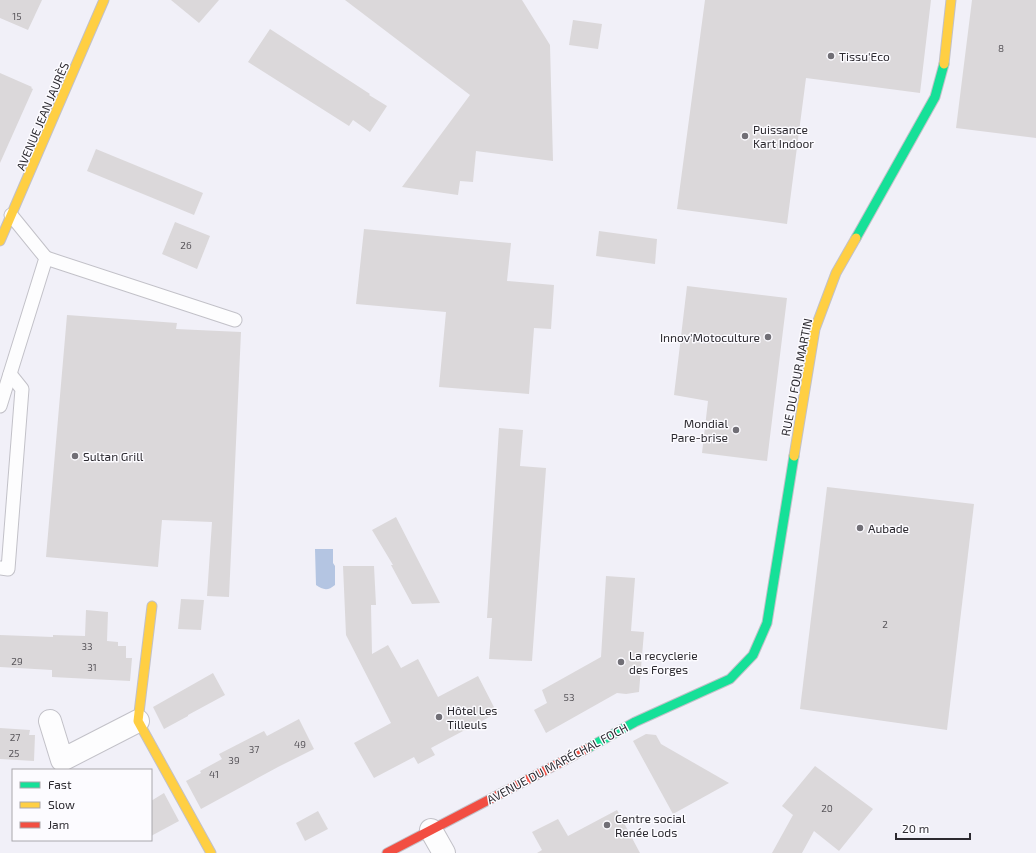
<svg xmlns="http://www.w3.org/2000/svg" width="1036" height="853" viewBox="0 0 1036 853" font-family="'Exo 2',sans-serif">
  <rect width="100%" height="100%" fill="#f1f0f8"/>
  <!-- water -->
  <path fill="#b4c5e2" d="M 315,549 L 333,549 L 333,563 L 335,566 L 335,585 C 328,591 323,590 316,585 Z"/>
  <!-- building -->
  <g fill="#dbd8da">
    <polygon points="0,0 42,0 28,30 0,18"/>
    <polygon points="171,0 219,0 199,23"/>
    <polygon points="345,0 522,0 550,45 553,161 476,151 473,182 460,181 458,195 402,187 470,95"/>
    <polygon points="705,0 931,0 920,93 806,78 787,224 677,209"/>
    <polygon points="972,0 1036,0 1036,138 956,128"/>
    <polygon points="573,20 602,24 598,49 569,45"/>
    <polygon points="270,29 370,94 369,95 387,106 370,132 353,120 349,126 248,62"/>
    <polygon points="0,73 32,87 31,88 33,89 0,163"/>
    <polygon points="96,149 203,193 194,215 87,171"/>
    <polygon points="175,222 210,236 197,269 162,254"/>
    <polygon points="364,229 511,243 507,281 554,285 551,329 534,328 529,394 439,387 446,312 356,304"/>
    <polygon points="599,231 657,239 655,264 596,256"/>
    <polygon points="687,286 787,298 767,461 702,453 708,401 674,395"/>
    <polygon points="67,315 177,323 176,329 241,332 229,597 207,596 212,522 162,520 158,567 46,557"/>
    <polygon points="499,428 523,430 520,466 546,468 532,661 489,659 492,618 487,618"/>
    <polygon points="827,487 974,504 947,730 800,709"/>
    <polygon points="396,517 440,603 412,604 391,565 393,565 372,530"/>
    <polygon points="343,566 374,566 376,605 371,605 372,654 388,645 401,668 418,659 438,697 478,676 497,713 431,748 435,755 418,764 414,757 374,778 354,743 391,723 346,635"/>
    <polygon points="606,576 635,578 631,631 644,632 639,692 626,694 617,693 546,733 534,710 547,703 542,690 601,657"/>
    <polygon points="181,599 204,600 201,630 178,629"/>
    <polygon points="86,610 108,612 107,641 118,642 118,646 126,646 126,658 132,658 130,681 52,677 52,670 0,667 0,635 53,637 53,635 85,636"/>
    <polygon points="213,673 225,695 188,715 188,716 164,729 153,707"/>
    <polygon points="299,719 314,749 278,767 201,809 186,781 201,773 200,771 222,759 219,754 264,731 267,736"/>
    <polygon points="0,728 30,730 29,735 35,735 34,761 0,759"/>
    <polygon points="646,734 656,735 661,744 729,783 673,814 633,741"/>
    <polygon points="815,766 873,809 839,851 814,831 802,853 772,853 793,815 782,806"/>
    <polygon points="164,793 179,821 151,836 151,801"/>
    <polygon points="617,810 640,853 537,853 542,850 532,832 558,819 568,836"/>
    <polygon points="318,811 328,829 305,841 296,823"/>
  </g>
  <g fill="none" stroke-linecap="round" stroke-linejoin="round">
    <defs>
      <g id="lane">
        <polyline points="46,258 235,320"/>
        <polyline points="0,406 46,258 11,215"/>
        <polyline points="0,568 8,569 22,389 10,374"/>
      </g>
      <g id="street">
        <polyline points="50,721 62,760 138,721"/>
        <polyline points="431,830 444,853"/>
      </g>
      <g id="fast">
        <polyline points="856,238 935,97 944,64"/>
        <polyline points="588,748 635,722 730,679 753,655 767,623 794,456"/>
      </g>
      <g id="slow">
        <polyline points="944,64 951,0"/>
        <polyline points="0,241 104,0"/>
        <polyline points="794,456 815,329 836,273 856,238"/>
        <polyline points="152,606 138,721 211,853"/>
      </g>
      <polyline id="jam" points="387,853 588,748"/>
    </defs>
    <!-- lane casing -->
    <use href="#lane" stroke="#c2c1c8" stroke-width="15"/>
    <!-- street casing -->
    <use href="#street" stroke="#c2c1c8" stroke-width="24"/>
    <!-- fast casing -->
    <use href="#fast" stroke="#c2c1c8" stroke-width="11"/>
    <!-- slow casing -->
    <use href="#slow" stroke="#c2c1c8" stroke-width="11"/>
    <!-- jam casing -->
    <use href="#jam" stroke="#c2c1c8" stroke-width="11"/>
    <!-- lane -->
    <use href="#lane" stroke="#fdfdfe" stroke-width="13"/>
    <!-- street -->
    <use href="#street" stroke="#fdfdfe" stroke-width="22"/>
    <!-- fast -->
    <use href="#fast" stroke="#16e098" stroke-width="9"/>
    <!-- slow -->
    <use href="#slow" stroke="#ffcf43" stroke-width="9"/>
    <!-- jam -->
    <use href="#jam" stroke="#f24e42" stroke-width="9"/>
  </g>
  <!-- markers -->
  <g fill="#716f76" stroke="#fcfbff" stroke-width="1.5">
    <circle cx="831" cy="56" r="4"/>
    <circle cx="745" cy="136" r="4"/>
    <circle cx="768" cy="337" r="4"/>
    <circle cx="736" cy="430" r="4"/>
    <circle cx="75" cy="456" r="4"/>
    <circle cx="860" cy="528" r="4"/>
    <circle cx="621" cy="662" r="4"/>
    <circle cx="439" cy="717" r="4"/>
    <circle cx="607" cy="825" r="4"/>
  </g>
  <g text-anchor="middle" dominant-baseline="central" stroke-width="3" stroke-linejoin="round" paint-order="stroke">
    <!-- number labels -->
    <g font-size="10" fill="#59565b">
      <text x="17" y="16">15</text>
      <text x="1001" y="48">8</text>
      <text x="186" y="245">26</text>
      <text x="885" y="624">2</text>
      <text x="87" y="646">33</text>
      <text x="17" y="661">29</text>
      <text x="92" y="667">31</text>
      <text x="569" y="697">53</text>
      <text x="15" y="737">27</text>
      <text x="300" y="744">49</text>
      <text x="254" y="749">37</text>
      <text x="14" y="753">25</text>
      <text x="234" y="760">39</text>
      <text x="214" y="774">41</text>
      <text x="827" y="808">20</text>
    </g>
    <!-- poi labels -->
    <g font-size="12" fill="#2c2a30" stroke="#fcfbff" text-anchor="start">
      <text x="839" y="56">Tissu'Eco</text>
      <text x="753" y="129">Puissance<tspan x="753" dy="14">Kart Indoor</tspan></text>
      <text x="760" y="337" text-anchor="end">Innov'Motoculture</text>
      <text x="728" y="423" text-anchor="end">Mondial<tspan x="728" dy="14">Pare-brise</tspan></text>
      <text x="83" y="456">Sultan Grill</text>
      <text x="868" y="528">Aubade</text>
      <text x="629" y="655">La recyclerie<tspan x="629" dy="14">des Forges</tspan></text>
      <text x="447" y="710">Hôtel Les<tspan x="447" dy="14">Tilleuls</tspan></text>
      <text x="615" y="818">Centre social<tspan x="615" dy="14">Renée Lods</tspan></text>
    </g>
    <!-- street labels -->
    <g font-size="12" fill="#2c2a30" stroke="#fcfbff">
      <text transform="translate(42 116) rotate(-67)">AVENUE JEAN JAURÈS</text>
      <text transform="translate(796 377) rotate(-79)">RUE DU FOUR MARTIN</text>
      <text transform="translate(557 763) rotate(-28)">AVENUE DU MARÉCHAL FOCH</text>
    </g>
  </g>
  <!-- legend -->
  <rect x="12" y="769" width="140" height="72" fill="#fcfbff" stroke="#a9a7ac"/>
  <rect x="20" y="782" width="20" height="6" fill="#16e098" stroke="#a9a7ac"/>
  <text x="48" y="789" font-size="12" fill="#2c2a30">Fast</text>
  <rect x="20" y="802" width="20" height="6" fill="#ffcf43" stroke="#a9a7ac"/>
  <text x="48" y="809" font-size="12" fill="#2c2a30">Slow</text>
  <rect x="20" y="822" width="20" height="6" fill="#f24e42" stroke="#a9a7ac"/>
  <text x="48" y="829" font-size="12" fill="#2c2a30">Jam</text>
  <!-- scale -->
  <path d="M896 833v6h74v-6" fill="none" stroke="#2c2a30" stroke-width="2"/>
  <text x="902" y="833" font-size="12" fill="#2c2a30" stroke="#fcfbff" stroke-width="3" paint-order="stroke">20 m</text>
</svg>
